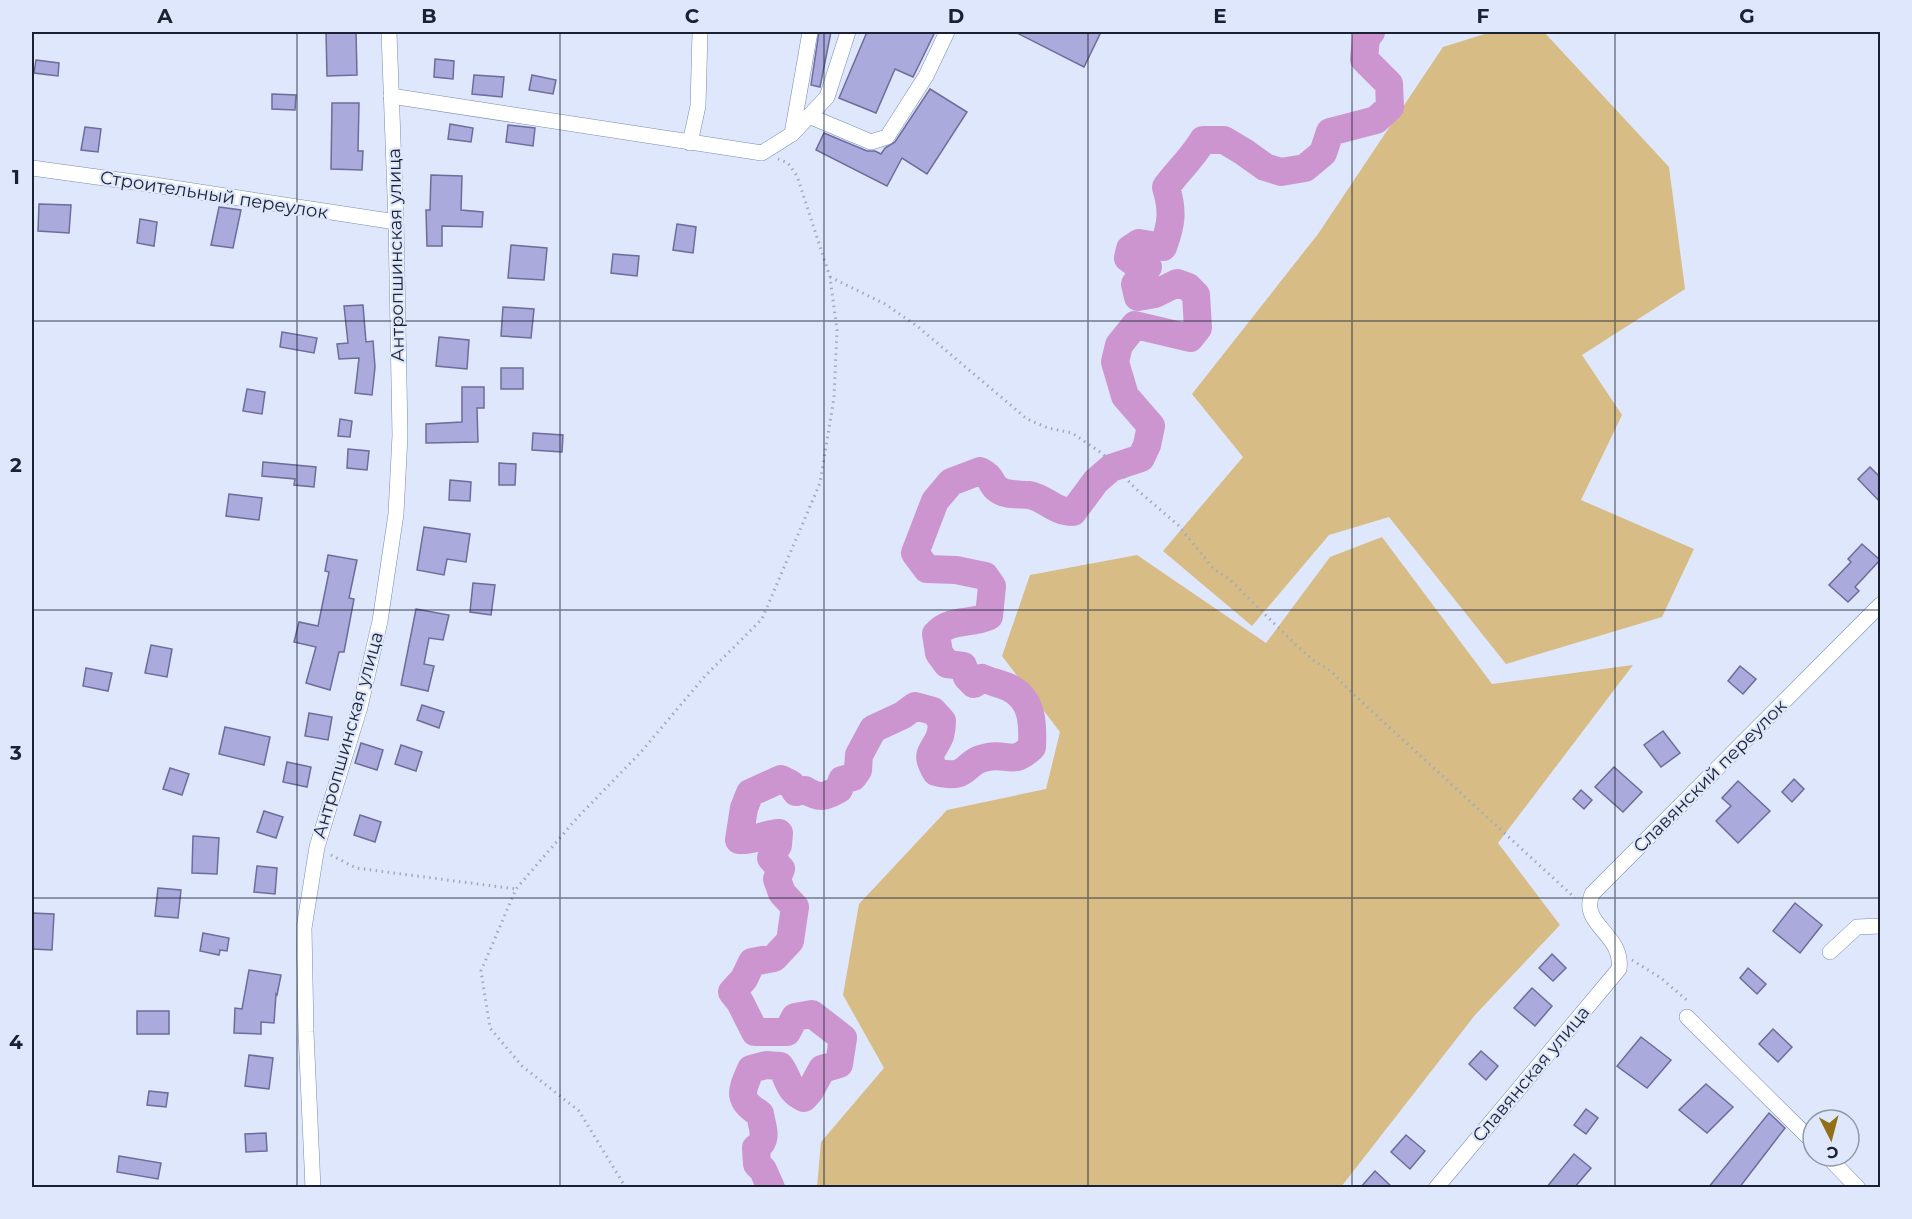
<svg xmlns="http://www.w3.org/2000/svg" width="1912" height="1219" viewBox="0 0 1912 1219" font-family="Montserrat,sans-serif">
  <rect width="100%" height="100%" fill="#dee7fb"/>
  <!-- green -->
  <g fill="#d7bc86">
    <polygon points="1491,32 1544,32 1669,167 1685,289 1582,355 1622,415 1581,500 1694,549 1662,617 1506,664 1389,517 1329,535 1252,626 1163,551 1243,457 1192,394 1318,234 1443,47"/>
    <polygon points="1382,537 1492,684 1633,665 1498,843 1560,925 1475,1015 1341,1187 817,1187 821,1142 884,1068 843,995 859,904 947,810 1046,789 1060,732 1002,656 1030,575 1137,555 1266,643 1330,557"/>
  </g>
  <g fill="none" stroke-linecap="round" stroke-linejoin="round">
    <!-- river -->
    <path stroke="#cd95d0" stroke-width="28" d="M 771,1188 L 763,1170 L 757,1164 L 756,1148 C 769,1140 762,1127 760,1114 C 737,1099 741,1092 751,1069 L 766,1065 L 780,1066 C 789,1077 787,1091 804,1098 L 810,1091 L 822,1069 L 839,1064 L 843,1038 L 812,1014 L 795,1017 L 787,1032 L 755,1032 L 740,1002 L 732,992 L 744,979 L 752,962 L 774,958 L 790,941 L 795,907 L 782,893 L 777,879 L 781,869 L 771,858 L 778,845 L 779,833 C 764,834 754,841 739,840 L 744,808 L 750,793 L 781,779 L 791,784 L 796,792 L 805,790 C 820,799 825,797 839,789 L 842,780 L 853,777 L 858,770 L 859,755 L 873,729 L 903,715 L 915,706 L 933,711 L 942,721 C 942,726 941,732 940,736 C 933,753 924,752 936,772 C 971,781 962,761 988,757 C 1009,753 1012,766 1032,747 C 1033,724 1033,700 1010,688 C 1002,684 991,682 982,678 L 974,684 L 967,677 L 963,666 L 947,664 L 939,653 L 936,634 C 951,618 970,625 989,616 L 992,586 L 985,576 L 956,570 L 927,569 L 915,553 L 935,501 L 951,482 L 980,471 C 992,477 989,480 996,488 C 1005,496 1018,494 1029,495 C 1046,498 1054,512 1073,512 L 1096,481 L 1111,468 L 1141,458 L 1147,445 L 1151,426 L 1125,396 L 1115,362 L 1119,345 L 1135,325 L 1190,338 L 1198,328 L 1196,295 L 1188,287 L 1177,283 L 1155,294 L 1138,297 L 1135,284 L 1148,267 L 1137,265 L 1128,258 L 1130,249 L 1139,243 L 1163,247 C 1172,223 1173,211 1166,187 C 1178,171 1193,157 1203,140 L 1224,140 L 1244,152 L 1265,167 L 1281,172 L 1305,168 L 1323,153 L 1330,132 L 1376,120 L 1390,107 L 1389,84 L 1364,59 L 1366,38 L 1371,32"/>
  </g>
  <!-- building -->
  <g fill="#abaadc" stroke="#6d6c9a" stroke-width="1.5">
    <polygon points="326,32 356,32 357,75 327,76"/>
    <polygon points="819,32 831,32 820,87 811,85"/>
    <polygon points="867,32 935,32 913,77 895,69 876,113 839,98"/>
    <polygon points="1015,32 1101,32 1084,67"/>
    <polygon points="435,59 454,61 453,79 434,77"/>
    <polygon points="36,60 59,63 58,76 34,73"/>
    <polygon points="474,75 504,77 502,97 472,94"/>
    <polygon points="532,75 556,80 553,94 529,90"/>
    <polygon points="930,89 967,112 927,174 902,158 887,186 816,150 824,133 867,151 875,151 881,154 885,148 895,142"/>
    <polygon points="272,94 296,95 295,110 272,109"/>
    <polygon points="332,103 359,103 358,151 363,151 362,170 331,169"/>
    <polygon points="450,124 473,128 471,142 448,139"/>
    <polygon points="508,125 535,128 533,146 506,142"/>
    <polygon points="85,127 101,129 98,152 81,150"/>
    <polygon points="431,175 462,176 461,210 483,212 482,227 442,226 442,246 427,246 426,210 430,210"/>
    <polygon points="39,204 71,205 69,233 38,231"/>
    <polygon points="219,207 241,210 233,248 211,245"/>
    <polygon points="140,219 157,222 154,246 137,243"/>
    <polygon points="677,224 696,227 693,253 673,250"/>
    <polygon points="511,245 547,248 544,280 508,278"/>
    <polygon points="613,254 639,256 637,276 611,273"/>
    <polygon points="363,305 366,342 373,341 375,367 372,395 355,393 359,358 339,359 337,344 348,343 344,306"/>
    <polygon points="503,307 534,309 531,338 501,336"/>
    <polygon points="282,332 317,338 314,353 280,347"/>
    <polygon points="439,337 469,340 467,369 436,366"/>
    <rect x="501" y="368" width="22" height="21"/>
    <polygon points="462,387 484,387 484,408 477,408 478,442 426,443 426,424 462,422"/>
    <polygon points="247,389 265,392 262,414 243,411"/>
    <polygon points="340,419 352,421 350,437 338,436"/>
    <polygon points="533,433 563,435 562,452 532,450"/>
    <polygon points="348,449 369,451 367,470 347,468"/>
    <polygon points="263,462 316,467 314,487 294,485 295,479 262,476"/>
    <polygon points="499,463 516,464 515,485 499,485"/>
    <polygon points="1870,467 1881,478 1881,503 1858,479"/>
    <polygon points="450,480 471,482 470,501 449,500"/>
    <polygon points="229,494 262,498 259,520 226,516"/>
    <polygon points="424,527 470,534 466,562 447,559 444,575 417,570"/>
    <polygon points="1862,544 1880,560 1855,587 1859,591 1848,602 1829,585 1851,562 1848,559"/>
    <polygon points="328,555 357,560 349,598 354,599 344,652 339,652 330,690 306,683 316,647 294,642 299,622 318,626 329,572 325,571"/>
    <polygon points="473,583 495,585 491,615 470,612"/>
    <polygon points="416,609 449,615 443,640 429,638 424,664 434,666 428,691 401,685"/>
    <polygon points="151,645 172,649 167,677 145,673"/>
    <polygon points="1740,666 1756,679 1743,694 1728,681"/>
    <polygon points="86,668 112,673 108,691 83,686"/>
    <polygon points="422,705 444,712 439,728 417,720"/>
    <polygon points="309,713 332,717 328,740 305,736"/>
    <polygon points="225,727 270,737 264,765 219,754"/>
    <polygon points="1663,731 1680,753 1661,767 1644,745"/>
    <polygon points="361,743 383,750 377,770 355,763"/>
    <polygon points="401,745 422,752 416,771 395,764"/>
    <polygon points="287,762 311,767 307,787 283,782"/>
    <polygon points="1614,767 1642,792 1623,812 1595,787"/>
    <polygon points="170,768 189,774 182,795 163,789"/>
    <polygon points="1794,779 1804,789 1792,802 1782,792"/>
    <polygon points="1738,781 1770,811 1738,843 1716,821 1731,806 1722,798"/>
    <polygon points="1581,790 1592,800 1584,809 1573,799"/>
    <polygon points="264,811 283,817 276,838 257,832"/>
    <polygon points="360,815 381,822 375,842 354,835"/>
    <polygon points="193,836 219,838 217,874 192,873"/>
    <polygon points="257,866 277,868 275,894 254,892"/>
    <polygon points="158,888 181,890 178,918 155,916"/>
    <polygon points="1795,903 1822,925 1800,953 1773,931"/>
    <polygon points="32,913 54,914 52,950 32,949"/>
    <polygon points="203,933 229,938 227,951 220,950 219,955 200,951"/>
    <polygon points="1552,954 1566,968 1553,981 1539,968"/>
    <polygon points="1748,968 1766,984 1757,994 1740,978"/>
    <polygon points="249,970 281,975 277,995 276,994 274,1023 261,1022 261,1034 234,1033 235,1008 242,1009"/>
    <polygon points="1532,988 1552,1006 1535,1026 1514,1008"/>
    <rect x="137" y="1011" width="32" height="23"/>
    <polygon points="1773,1029 1792,1047 1778,1062 1759,1044"/>
    <polygon points="1641,1037 1671,1060 1647,1088 1617,1066"/>
    <polygon points="1481,1051 1498,1066 1486,1080 1469,1064"/>
    <polygon points="249,1055 273,1058 269,1089 245,1086"/>
    <polygon points="1706,1084 1733,1107 1707,1133 1679,1110"/>
    <polygon points="149,1091 168,1093 166,1107 147,1105"/>
    <polygon points="1586,1109 1598,1118 1586,1134 1574,1125"/>
    <polygon points="1769,1113 1785,1128 1739,1188 1708,1188"/>
    <polygon points="266,1133 267,1151 246,1152 245,1134"/>
    <polygon points="1406,1135 1425,1151 1410,1169 1391,1152"/>
    <polygon points="1574,1154 1591,1168 1574,1188 1546,1188"/>
    <polygon points="119,1156 161,1163 158,1179 117,1172"/>
    <polygon points="1375,1171 1393,1188 1360,1188"/>
  </g>
  <g fill="none" stroke-linecap="round" stroke-linejoin="round">
    <defs>
      <g id="minor">
        <polyline points="391,96 762,153 792,134 827,97 848,32"/>
        <polyline points="809,116 871,142 887,137 926,76 947,32"/>
        <polyline points="792,134 810,32"/>
        <polyline points="690,143 698,106 700,32"/>
        <polyline points="32,168 148,184 396,222"/>
        <polyline points="1830,952 1857,927 1880,926"/>
        <polyline points="1687,1017 1813,1142"/>
        <polyline points="1827,1156 1858,1188"/>
        <polyline points="313,1188 306,1032 304,928 317,847 360,707 380,621 396,514 400,435 396,222 389,32"/>
        <path d="M 1436,1188 L 1619,969 C 1624,934 1579,925 1592,894 L 1880,605"/>
      </g>
    </defs>
    <!-- minor casing -->
    <use href="#minor" stroke="#778cb8" stroke-width="16"/>
    <!-- path -->
    <g stroke="#a1aabd" stroke-width="3" stroke-dasharray="1.5 4.5" stroke-linecap="butt">
      <polyline points="830,277 885,304 917,326 1027,419 1048,428 1072,433 1103,454 1135,488 1178,525 1213,568 1229,579 1294,643 1313,660 1331,671 1350,691 1575,898"/>
      <polyline points="331,855 356,868 516,889"/>
      <polyline points="1632,960 1661,978 1689,1002"/>
      <polyline points="626,1188 579,1111 522,1066 490,1028 481,971 516,889 577,818 641,752 705,676 762,619 820,483 834,398 837,330 830,277 797,176 788,163 778,159"/>
    </g>
    <!-- minor -->
    <use href="#minor" stroke="#fff" stroke-width="15"/>
  </g>
  <!-- grid -->
  <path fill="none" stroke="#192132" stroke-width="1.5" stroke-opacity="0.55" d="M 297,32 L 297,1188M 560,32 L 560,1188M 824,32 L 824,1188M 1088,32 L 1088,1188M 1352,32 L 1352,1188M 1615,32 L 1615,1188M 32,321 L 1880,321M 32,610 L 1880,610M 32,898 L 1880,898"/>
  <g text-anchor="middle" dominant-baseline="central" stroke-width="4.5" stroke-linejoin="round" paint-order="stroke">
    <!-- street labels -->
    <g font-size="18" fill="#192132" stroke="#dee7fb">
      <text transform="translate(214 195) rotate(9)">Строительный переулок</text>
      <text transform="translate(396 255) rotate(-91)">Антропшинская улица</text>
      <text transform="translate(348 735) rotate(-74)">Антропшинская улица</text>
      <text transform="translate(1710 776) rotate(-45)">Славянский переулок</text>
      <text transform="translate(1531 1074) rotate(-50)">Славянская улица</text>
    </g>
  </g>
  <!-- border -->
  <rect width="1912" height="1219" fill="none" stroke="#dee7fb" stroke-width="66"/>
  <!-- north arrow -->
  <g transform="translate(1831 1138) rotate(174)"><circle r="28" fill="#dee7fb" stroke="#8f98ab" stroke-width="1.5"/>
  <path d="M0-4.5L10 22L0 15L-10 22Z" fill="#937017"/>
  <text y="-9" font-size="16" font-weight="bold" text-anchor="middle" fill="#192132">С</text>
  </g>
  <rect x="33" y="33" width="1846" height="1153" fill="none" stroke="#192132" stroke-width="2"/>
  <g font-size="20" text-anchor="middle" font-weight="bold" fill="#192132">
    <text x="165" y="23">A</text>
    <text x="429" y="23">B</text>
    <text x="692" y="23">C</text>
    <text x="956" y="23">D</text>
    <text x="1220" y="23">E</text>
    <text x="1483" y="23">F</text>
    <text x="1747" y="23">G</text>
    <text x="16" y="184">1</text>
    <text x="16" y="472">2</text>
    <text x="16" y="760">3</text>
    <text x="16" y="1049">4</text>
  </g>
</svg>
